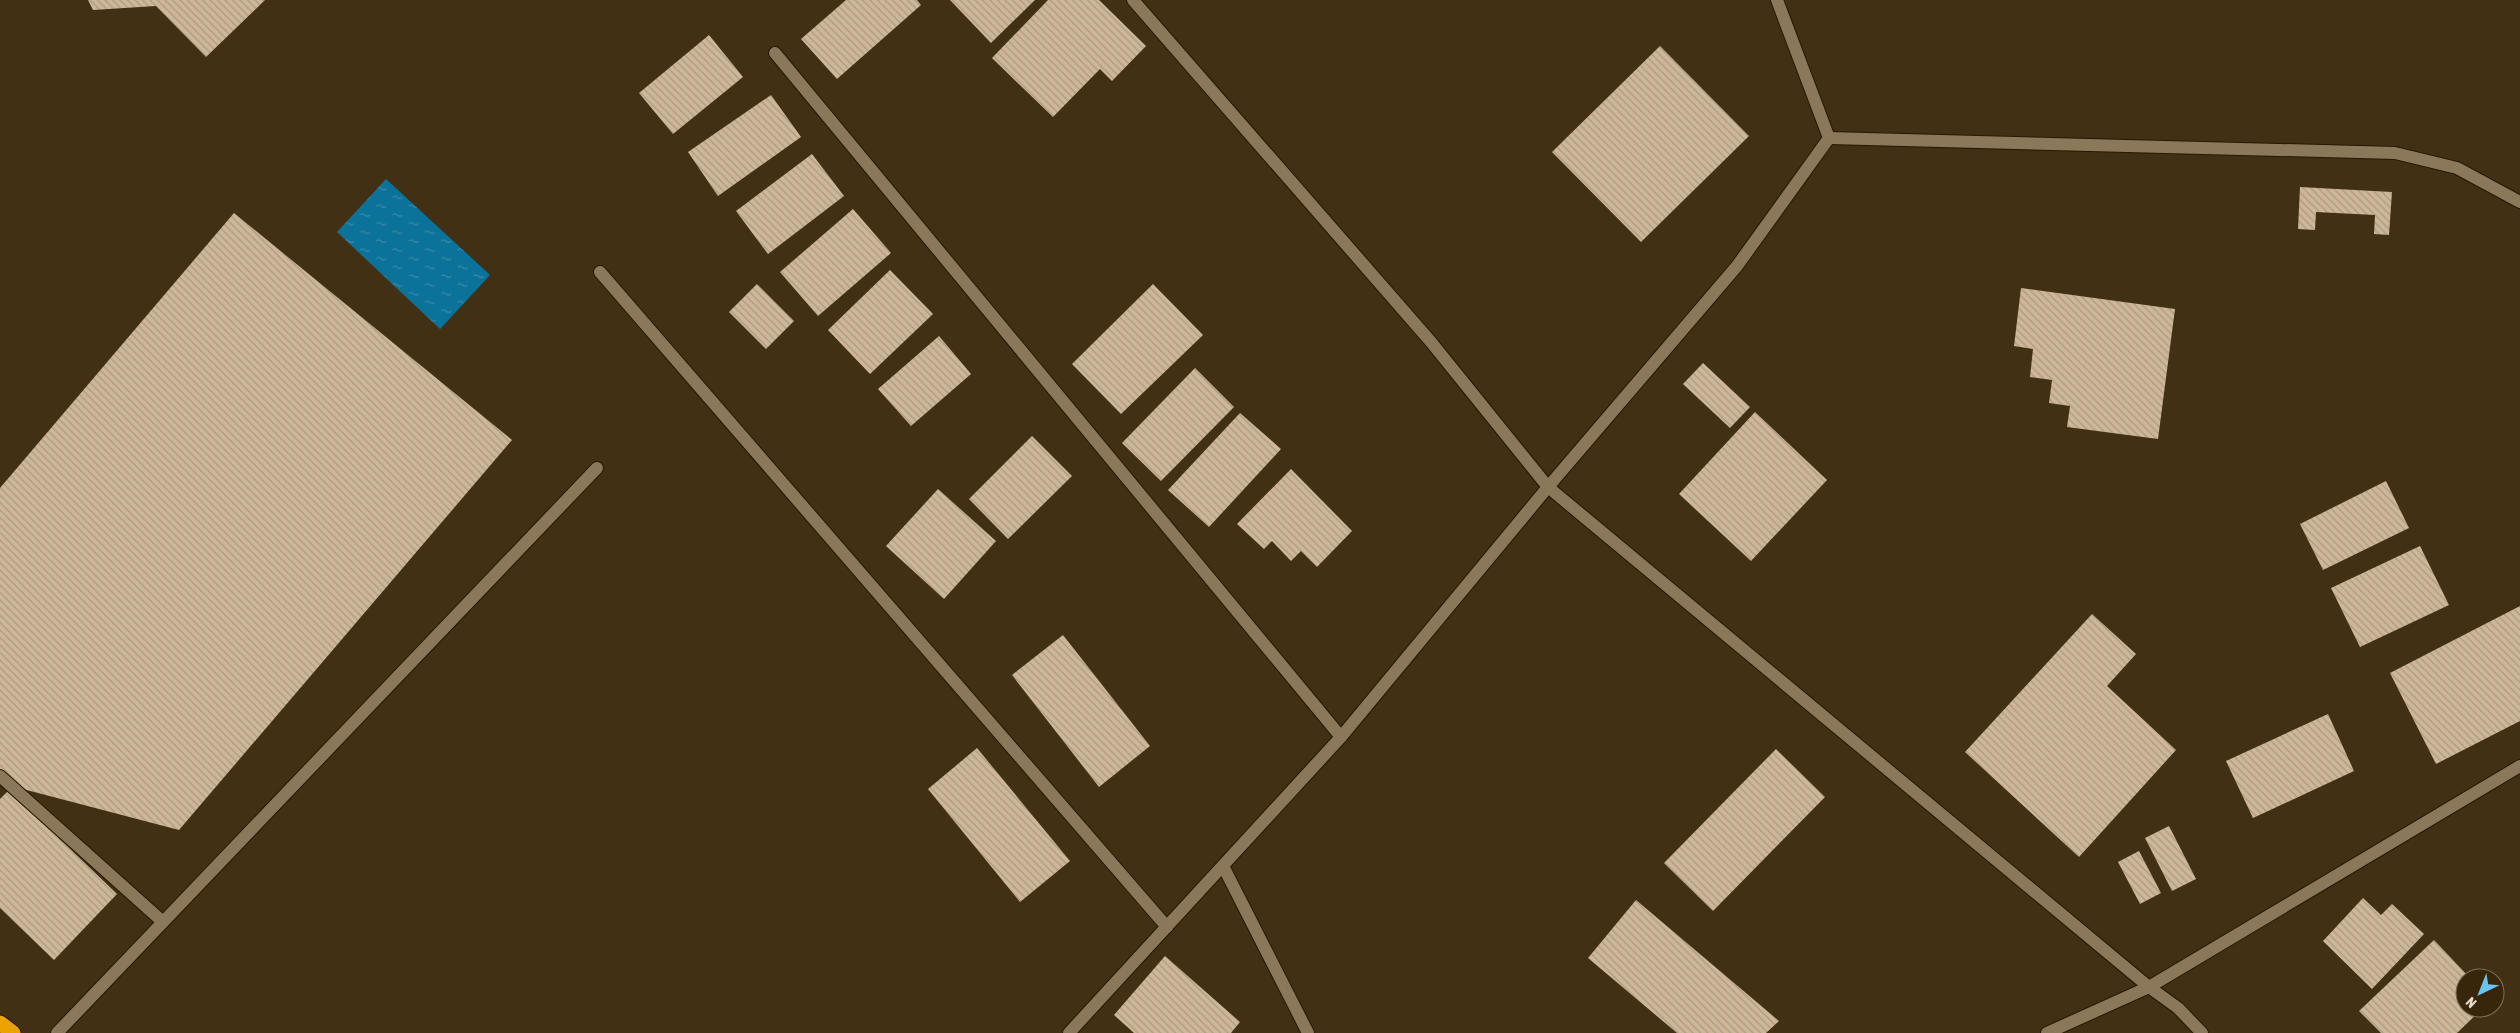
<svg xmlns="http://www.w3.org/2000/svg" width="2520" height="1033" viewBox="0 0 2520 1033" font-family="'Asap Condensed',sans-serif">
  <defs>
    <pattern id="water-ripples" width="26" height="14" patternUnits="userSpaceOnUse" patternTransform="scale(1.25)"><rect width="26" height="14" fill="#0b729a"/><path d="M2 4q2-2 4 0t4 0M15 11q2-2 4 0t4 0" fill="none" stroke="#3a8cab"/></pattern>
    <pattern id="building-back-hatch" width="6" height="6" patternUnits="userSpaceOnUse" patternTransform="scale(1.25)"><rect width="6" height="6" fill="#cdb798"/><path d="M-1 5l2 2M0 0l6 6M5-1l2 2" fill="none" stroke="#ab9a82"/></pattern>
  </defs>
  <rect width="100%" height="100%" fill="#423015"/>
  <!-- water -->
  <polygon fill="url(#water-ripples)" points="386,179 490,275 440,329 337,232"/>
  <!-- building -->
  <g fill="url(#building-back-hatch)">
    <polygon points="88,0 265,0 206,57 156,6 93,10"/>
    <polygon points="846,0 917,0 921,5 837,79 801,39"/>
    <polygon points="950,0 1035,0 991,43"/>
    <polygon points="1048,0 1099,0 1146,46 1112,81 1100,69 1053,117 992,58"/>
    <polygon points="709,35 743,77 673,134 639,93"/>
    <polygon points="1660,46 1749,136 1641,242 1552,152"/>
    <polygon points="771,95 801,137 718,196 688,152"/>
    <polygon points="812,154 844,196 768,254 736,211"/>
    <polygon points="2300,187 2392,192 2389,235 2374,234 2375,215 2316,212 2315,230 2298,229"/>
    <polygon points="853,209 891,253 818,316 780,272"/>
    <polygon points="234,213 512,440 179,830 0,783 0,488"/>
    <polygon points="890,270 933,314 870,374 828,330"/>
    <polygon points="757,284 794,321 766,349 729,312"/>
    <polygon points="1153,284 1203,335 1121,414 1072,364"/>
    <polygon points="2021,288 2175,309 2158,439 2067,427 2070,406 2049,403 2052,380 2030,377 2033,349 2014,346"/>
    <polygon points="939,336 971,374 911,426 878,389"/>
    <polygon points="1703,363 1750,407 1730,428 1683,384"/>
    <polygon points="1195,368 1234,407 1161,481 1122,443"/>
    <polygon points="1755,412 1827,480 1751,561 1679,494"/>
    <polygon points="1240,413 1281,449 1209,527 1168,490"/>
    <polygon points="1032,436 1072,476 1008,539 969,499"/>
    <polygon points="1291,469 1352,531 1317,567 1301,551 1291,561 1272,541 1264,549 1237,524"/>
    <polygon points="2386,481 2409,528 2323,570 2300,524"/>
    <polygon points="938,489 996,541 944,599 886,546"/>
    <polygon points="2420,546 2449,605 2360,647 2331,588"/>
    <polygon points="2520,606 2520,721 2436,764 2390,673"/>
    <polygon points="2092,614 2136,654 2107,686 2176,750 2079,857 1965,752"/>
    <polygon points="1063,635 1150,746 1099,787 1012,675"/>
    <polygon points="2328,714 2354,771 2253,818 2226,761"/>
    <polygon points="977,748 1070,861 1020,902 928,789"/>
    <polygon points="1776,749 1825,797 1713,911 1664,863"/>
    <polygon points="9,790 117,894 54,960 0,908 0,799"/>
    <polygon points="2169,826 2196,879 2172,891 2145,838"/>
    <polygon points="2139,851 2161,893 2140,904 2118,862"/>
    <polygon points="2363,898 2381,915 2392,904 2424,934 2372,989 2323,941"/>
    <polygon points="1636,900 1779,1021 1766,1033 1677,1033 1588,958"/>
    <polygon points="2434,940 2470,978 2465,978 2465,1008 2483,1008 2457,1033 2381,1033 2359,1011"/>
    <polygon points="1165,956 1240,1022 1231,1033 1134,1033 1114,1015"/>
  </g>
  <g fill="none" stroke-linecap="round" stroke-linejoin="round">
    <defs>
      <g id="street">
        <polyline points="1133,0 1431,342 1548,487 2149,987 2178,1008 2202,1033"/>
        <polyline points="775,53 1341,737"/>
        <polyline points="1829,138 2395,153 2457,168 2520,202"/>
        <polyline points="600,272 1167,927"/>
        <polyline points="0,776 163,922"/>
        <polyline points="1223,866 1308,1033"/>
        <polyline points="57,1033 597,468"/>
        <polyline points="2047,1033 2149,987 2520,766"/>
      </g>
      <polyline id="secondary" points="1069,1033 1341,737 1548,487 1737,266 1829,138 1777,0"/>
      <polyline id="highway" points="0,1023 13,1033"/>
    </defs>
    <!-- street casing -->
    <use href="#street" stroke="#281800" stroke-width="14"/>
    <!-- secondary casing -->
    <use href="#secondary" stroke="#281800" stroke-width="14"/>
    <!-- highway casing -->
    <use href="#highway" stroke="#281800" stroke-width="17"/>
    <!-- street -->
    <use href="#street" stroke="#8b775a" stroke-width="12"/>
    <!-- secondary -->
    <use href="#secondary" stroke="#8b775a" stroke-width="12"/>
    <!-- highway -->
    <use href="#highway" stroke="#eba300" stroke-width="15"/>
  </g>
  <!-- north arrow -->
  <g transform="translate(2480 993) rotate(223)"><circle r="24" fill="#38260a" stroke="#7f6f58"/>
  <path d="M0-4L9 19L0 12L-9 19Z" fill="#69c4f1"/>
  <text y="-8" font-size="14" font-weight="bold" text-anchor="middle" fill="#e9ddce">N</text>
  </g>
</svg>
